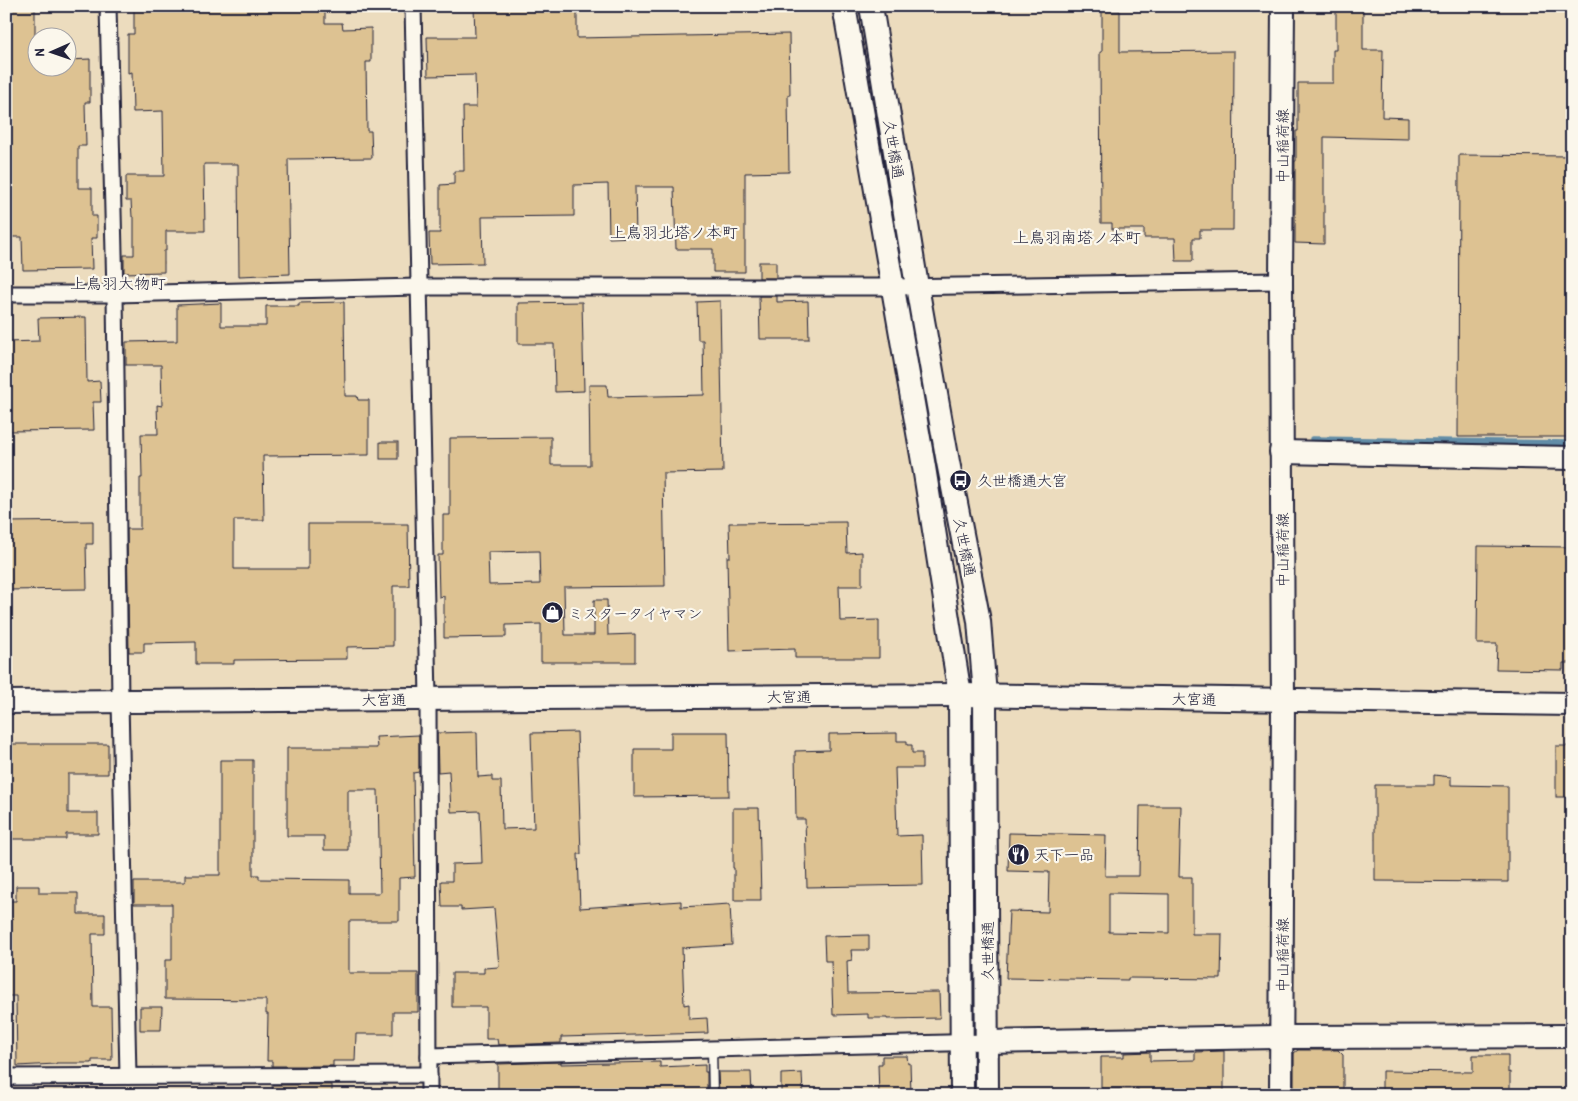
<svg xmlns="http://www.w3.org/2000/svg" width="1578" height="1101" viewBox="0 0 1578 1101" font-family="'Patrick Hand','Klee One',sans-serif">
  <rect width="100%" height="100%" fill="#f2e7d1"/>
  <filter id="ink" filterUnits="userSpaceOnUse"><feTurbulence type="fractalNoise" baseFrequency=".02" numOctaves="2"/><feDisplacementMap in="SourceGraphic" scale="10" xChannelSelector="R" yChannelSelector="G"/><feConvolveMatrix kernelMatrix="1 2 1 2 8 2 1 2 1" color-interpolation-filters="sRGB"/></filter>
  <g filter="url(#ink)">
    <!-- built -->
    <path fill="#ecdcbe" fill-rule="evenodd" d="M 6,6 L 1572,6 L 1572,1095 L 6,1095 ZM 38,38 L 68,38 L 68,68 L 38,68 Z"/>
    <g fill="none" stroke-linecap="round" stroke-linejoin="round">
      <!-- stream -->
      <polyline stroke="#628da7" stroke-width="5.5" points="1312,439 1572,443"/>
    </g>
    <!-- building -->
    <g fill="#ddc292" stroke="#22223b" fill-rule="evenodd">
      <polygon points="6,6 35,6 35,62 38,62 38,68 68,68 68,60 90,59 90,102 85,102 86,146 78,146 78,188 92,188 92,216 97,216 97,238 91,238 92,269 23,270 22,237 6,237"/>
      <polygon points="134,6 325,6 325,23 342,23 343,29 371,28 371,62 366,62 367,131 371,131 372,158 288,159 290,274 239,276 238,164 204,164 205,231 166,231 166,251 164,251 164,272 124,273 124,255 134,255 134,217 132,217 131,201 126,201 126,176 164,176 163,111 133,112 132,72 128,73 128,34 134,34"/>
      <polygon points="474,6 577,6 577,38 789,34 790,95 788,95 789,172 745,173 745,272 713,272 713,249 676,249 674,187 635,187 636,237 609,238 608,184 574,185 574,216 482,217 483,263 430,264 429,233 440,233 440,185 454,184 454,171 464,171 463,107 476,107 475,75 428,76 427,37 475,37"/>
      <polygon points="1336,6 1363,6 1363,50 1383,50 1382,117 1408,118 1408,139 1324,137 1324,244 1295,243 1295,161 1296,161 1296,131 1298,131 1298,83 1333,83 1333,50 1336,50"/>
      <polygon points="1102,11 1120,11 1120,52 1234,51 1233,230 1200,230 1200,238 1193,238 1193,261 1176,261 1175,238 1144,238 1144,229 1112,229 1112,223 1101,223 1100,52 1102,52"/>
      <polygon points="1459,155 1572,156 1572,437 1458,437"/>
      <rect x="759" y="262" width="17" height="16"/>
      <polygon points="759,296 777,296 777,302 808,301 809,339 760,339"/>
      <path d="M 720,301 L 723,472 L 663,473 L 665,586 L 564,587 L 565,635 L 594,635 L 594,600 L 607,600 L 608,635 L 635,634 L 635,662 L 541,662 L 541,624 L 506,625 L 506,637 L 444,638 L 444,596 L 439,597 L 438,555 L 443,555 L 443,515 L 450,515 L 450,438 L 551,437 L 551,465 L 590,465 L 589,385 L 607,385 L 608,397 L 704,395 L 703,340 L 698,340 L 697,302 ZM 539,551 L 540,584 L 489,585 L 488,552 Z"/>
      <polygon points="344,302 345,396 357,396 358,400 369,400 369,455 263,456 264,520 234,520 234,569 308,569 308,524 408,524 409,586 393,586 393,646 347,647 347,659 234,660 234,664 196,664 196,642 144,643 144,652 129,652 127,529 140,529 140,478 142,478 141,434 158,434 157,405 162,406 161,365 126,365 126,342 177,341 177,305 221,303 221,326 266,326 266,306 299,306 299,303"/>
      <polygon points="582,302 584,391 555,392 554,344 518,344 518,303"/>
      <polygon points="86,317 87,382 100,381 101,402 93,402 94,430 6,431 6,342 39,341 38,318"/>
      <rect x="380" y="442" width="18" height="17"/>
      <polygon points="93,521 93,544 86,544 87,589 6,590 6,522"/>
      <polygon points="846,522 847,553 862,552 862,586 839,586 840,621 879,620 879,658 795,658 795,649 729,651 727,557 730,557 729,523"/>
      <polygon points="1478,546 1572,547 1572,663 1563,663 1563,670 1496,669 1497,644 1477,644"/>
      <polygon points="477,732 478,777 492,776 492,781 501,781 502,829 534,828 531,733 577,732 581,854 578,854 580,908 681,901 681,907 730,904 732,945 682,948 684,1005 689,1004 689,1019 707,1018 708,1033 561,1037 561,1043 498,1045 497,1039 486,1039 486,1007 452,1007 452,973 484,973 484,968 499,967 494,908 461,910 461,907 442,907 441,881 452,881 452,864 482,863 480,811 451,812 449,771 438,772 437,733"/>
      <polygon points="671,732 728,732 729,796 634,797 634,749 671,749"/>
      <polygon points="897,733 897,741 907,741 907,745 912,745 912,753 922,753 922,768 895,768 897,836 922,835 923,885 807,887 805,819 796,819 795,751 829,750 829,734"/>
      <polygon points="419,735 419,772 413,773 415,877 399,878 399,921 349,921 349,973 418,973 418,1012 393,1012 393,1034 356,1034 355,1061 333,1061 333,1066 272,1066 272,1061 267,1061 268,1014 266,1014 266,1000 165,999 165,960 172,960 172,904 134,904 134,882 185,882 185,875 220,875 220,760 253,760 253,875 259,875 259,879 349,880 349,893 380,893 378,790 348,790 348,850 324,850 324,836 287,836 287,748 377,748 376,737"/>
      <polygon points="6,744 108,744 108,774 68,774 68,813 98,813 98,834 66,834 66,839 6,839"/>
      <rect x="1556" y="746" width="16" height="51"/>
      <polygon points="1434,775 1451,777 1451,785 1508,786 1508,882 1375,881 1375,785 1434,785"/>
      <path d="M 1140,806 L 1181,806 L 1179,877 L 1192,877 L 1192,934 L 1222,934 L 1221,979 L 1128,978 L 1128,980 L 1006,978 L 1009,911 L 1048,912 L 1049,872 L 1008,871 L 1009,833 L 1106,835 L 1105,876 L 1139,876 ZM 1109,893 L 1169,894 L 1169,933 L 1109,932 Z"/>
      <polygon points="733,808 759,808 761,900 734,900 734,868 733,868"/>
      <polygon points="16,886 39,886 39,893 78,893 78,914 105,914 105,934 92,934 93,1007 111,1007 112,1060 92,1060 92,1063 56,1063 56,1064 17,1066 16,996 6,996 6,901 16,901"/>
      <polygon points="869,935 869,950 851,950 852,960 847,961 848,993 939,992 940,1018 887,1019 887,1018 868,1018 868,1014 833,1015 831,961 825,961 824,936"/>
      <polygon points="140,1007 162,1007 161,1030 140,1030"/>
      <polygon points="1298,1050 1338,1050 1343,1055 1343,1095 1294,1095 1294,1053"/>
      <polygon points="1224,1051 1224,1095 1138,1095 1138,1089 1101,1089 1101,1057 1124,1057 1124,1053 1150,1052 1150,1061 1195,1060 1195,1052"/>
      <polygon points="1473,1055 1508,1055 1508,1073 1510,1072 1510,1095 1382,1095 1382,1071 1473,1072"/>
      <polygon points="882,1056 907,1056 908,1064 910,1063 911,1095 879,1095 878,1064 882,1064"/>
      <polygon points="561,1062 561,1064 660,1062 660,1067 705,1065 705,1072 707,1072 707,1095 498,1095 498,1064"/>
      <polygon points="718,1072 751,1072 752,1095 719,1095"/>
      <polygon points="802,1073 803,1095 781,1095 781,1074"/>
      <polygon points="272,1085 332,1085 332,1095 273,1095"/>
    </g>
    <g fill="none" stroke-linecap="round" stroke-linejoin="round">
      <defs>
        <polyline id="lane" points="712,1049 713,1095"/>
        <g id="street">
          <polyline points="108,6 115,294 120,701 128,1076"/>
          <polyline points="413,6 428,698 429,1095"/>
          <polyline points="6,294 115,294 418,287 893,287 1281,281"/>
          <polyline points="429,1056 987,1042"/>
          <polyline points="6,1077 429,1075"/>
        </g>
        <g id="secondary">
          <polyline points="844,6 924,467 960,695 962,1095"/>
          <polyline points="871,6 917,286 948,462 979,621 985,695 987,1095"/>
          <polyline points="1281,452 1572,458"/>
          <polyline points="6,702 960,695 1572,704"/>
          <polyline points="987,1042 1281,1037 1572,1036"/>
          <polyline points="1281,1095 1283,701 1281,281 1283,6"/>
        </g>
      </defs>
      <!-- lane casing -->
      <use href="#lane" stroke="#22223b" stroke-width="11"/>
      <!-- street casing -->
      <use href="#street" stroke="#22223b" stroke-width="19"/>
      <!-- secondary casing -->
      <use href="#secondary" stroke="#22223b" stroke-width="26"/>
      <!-- lane -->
      <use href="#lane" stroke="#fbf7ec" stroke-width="8"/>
      <!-- street -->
      <use href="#street" stroke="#fbf7ec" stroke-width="15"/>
      <!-- secondary -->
      <use href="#secondary" stroke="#fbf7ec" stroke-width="22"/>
    </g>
  </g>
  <!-- icons -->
  <defs>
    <symbol id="bus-disc" viewBox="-11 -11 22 22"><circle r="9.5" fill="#22223b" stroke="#fbf7ec"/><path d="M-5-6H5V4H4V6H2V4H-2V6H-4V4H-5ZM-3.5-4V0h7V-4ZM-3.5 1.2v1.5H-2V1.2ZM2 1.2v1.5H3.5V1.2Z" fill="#fff"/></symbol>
    <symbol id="shop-disc" viewBox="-11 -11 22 22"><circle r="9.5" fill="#22223b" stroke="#fbf7ec"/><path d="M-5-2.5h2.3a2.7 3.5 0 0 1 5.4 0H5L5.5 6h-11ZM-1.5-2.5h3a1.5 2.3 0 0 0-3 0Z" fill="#fff"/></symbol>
    <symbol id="restaurant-disc" viewBox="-11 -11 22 22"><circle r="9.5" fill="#22223b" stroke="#fbf7ec"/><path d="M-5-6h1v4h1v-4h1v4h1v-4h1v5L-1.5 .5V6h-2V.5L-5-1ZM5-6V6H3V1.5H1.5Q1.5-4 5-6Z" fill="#fff"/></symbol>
  </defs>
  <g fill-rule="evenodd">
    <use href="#bus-disc" x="948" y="468" width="25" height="25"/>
    <use href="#shop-disc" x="540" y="600" width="25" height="25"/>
    <use href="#restaurant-disc" x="1006" y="842" width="25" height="25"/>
  </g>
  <g text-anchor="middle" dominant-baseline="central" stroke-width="4.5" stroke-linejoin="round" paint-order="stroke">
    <!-- street labels -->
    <g font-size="15" fill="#22223b" stroke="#fbf7ec">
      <text transform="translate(1282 146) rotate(-90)">中山稲荷線</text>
      <text transform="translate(894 149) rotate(81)">久世橋通</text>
      <text transform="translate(965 547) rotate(79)">久世橋通</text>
      <text transform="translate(1282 550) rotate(-90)">中山稲荷線</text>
      <text x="789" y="696">大宮通</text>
      <text x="384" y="699">大宮通</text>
      <text transform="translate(1194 699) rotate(1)">大宮通</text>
      <text transform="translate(987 951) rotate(-90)">久世橋通</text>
      <text transform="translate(1282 955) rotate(-90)">中山稲荷線</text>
    </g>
    <!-- poi labels -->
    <g font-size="15" fill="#22223b" stroke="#fbf7ec" text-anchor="start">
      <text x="977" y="480">久世橋通大宮</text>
      <text x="568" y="613">ミスタータイヤマン</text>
      <text x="1034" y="854">天下一品</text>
    </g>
    <!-- neighbourhood labels -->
    <g font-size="16" fill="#22223b" stroke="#fbf7ec">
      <text x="674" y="232">上鳥羽北塔ノ本町</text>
      <text x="1077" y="237">上鳥羽南塔ノ本町</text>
      <text x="118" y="283">上鳥羽大物町</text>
    </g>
  </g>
  <!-- margin -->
  <rect width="1578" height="1101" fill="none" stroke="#fbf7ec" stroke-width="25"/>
  <rect x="12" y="12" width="1553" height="1076" fill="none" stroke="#22223b" stroke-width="2" filter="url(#ink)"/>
  <!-- north arrow -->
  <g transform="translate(52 52) rotate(268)"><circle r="24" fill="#fbf7ec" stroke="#a4a2a5"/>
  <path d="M0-4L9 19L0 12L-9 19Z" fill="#22223b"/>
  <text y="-8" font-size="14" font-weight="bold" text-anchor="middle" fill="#22223b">N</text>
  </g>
</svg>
